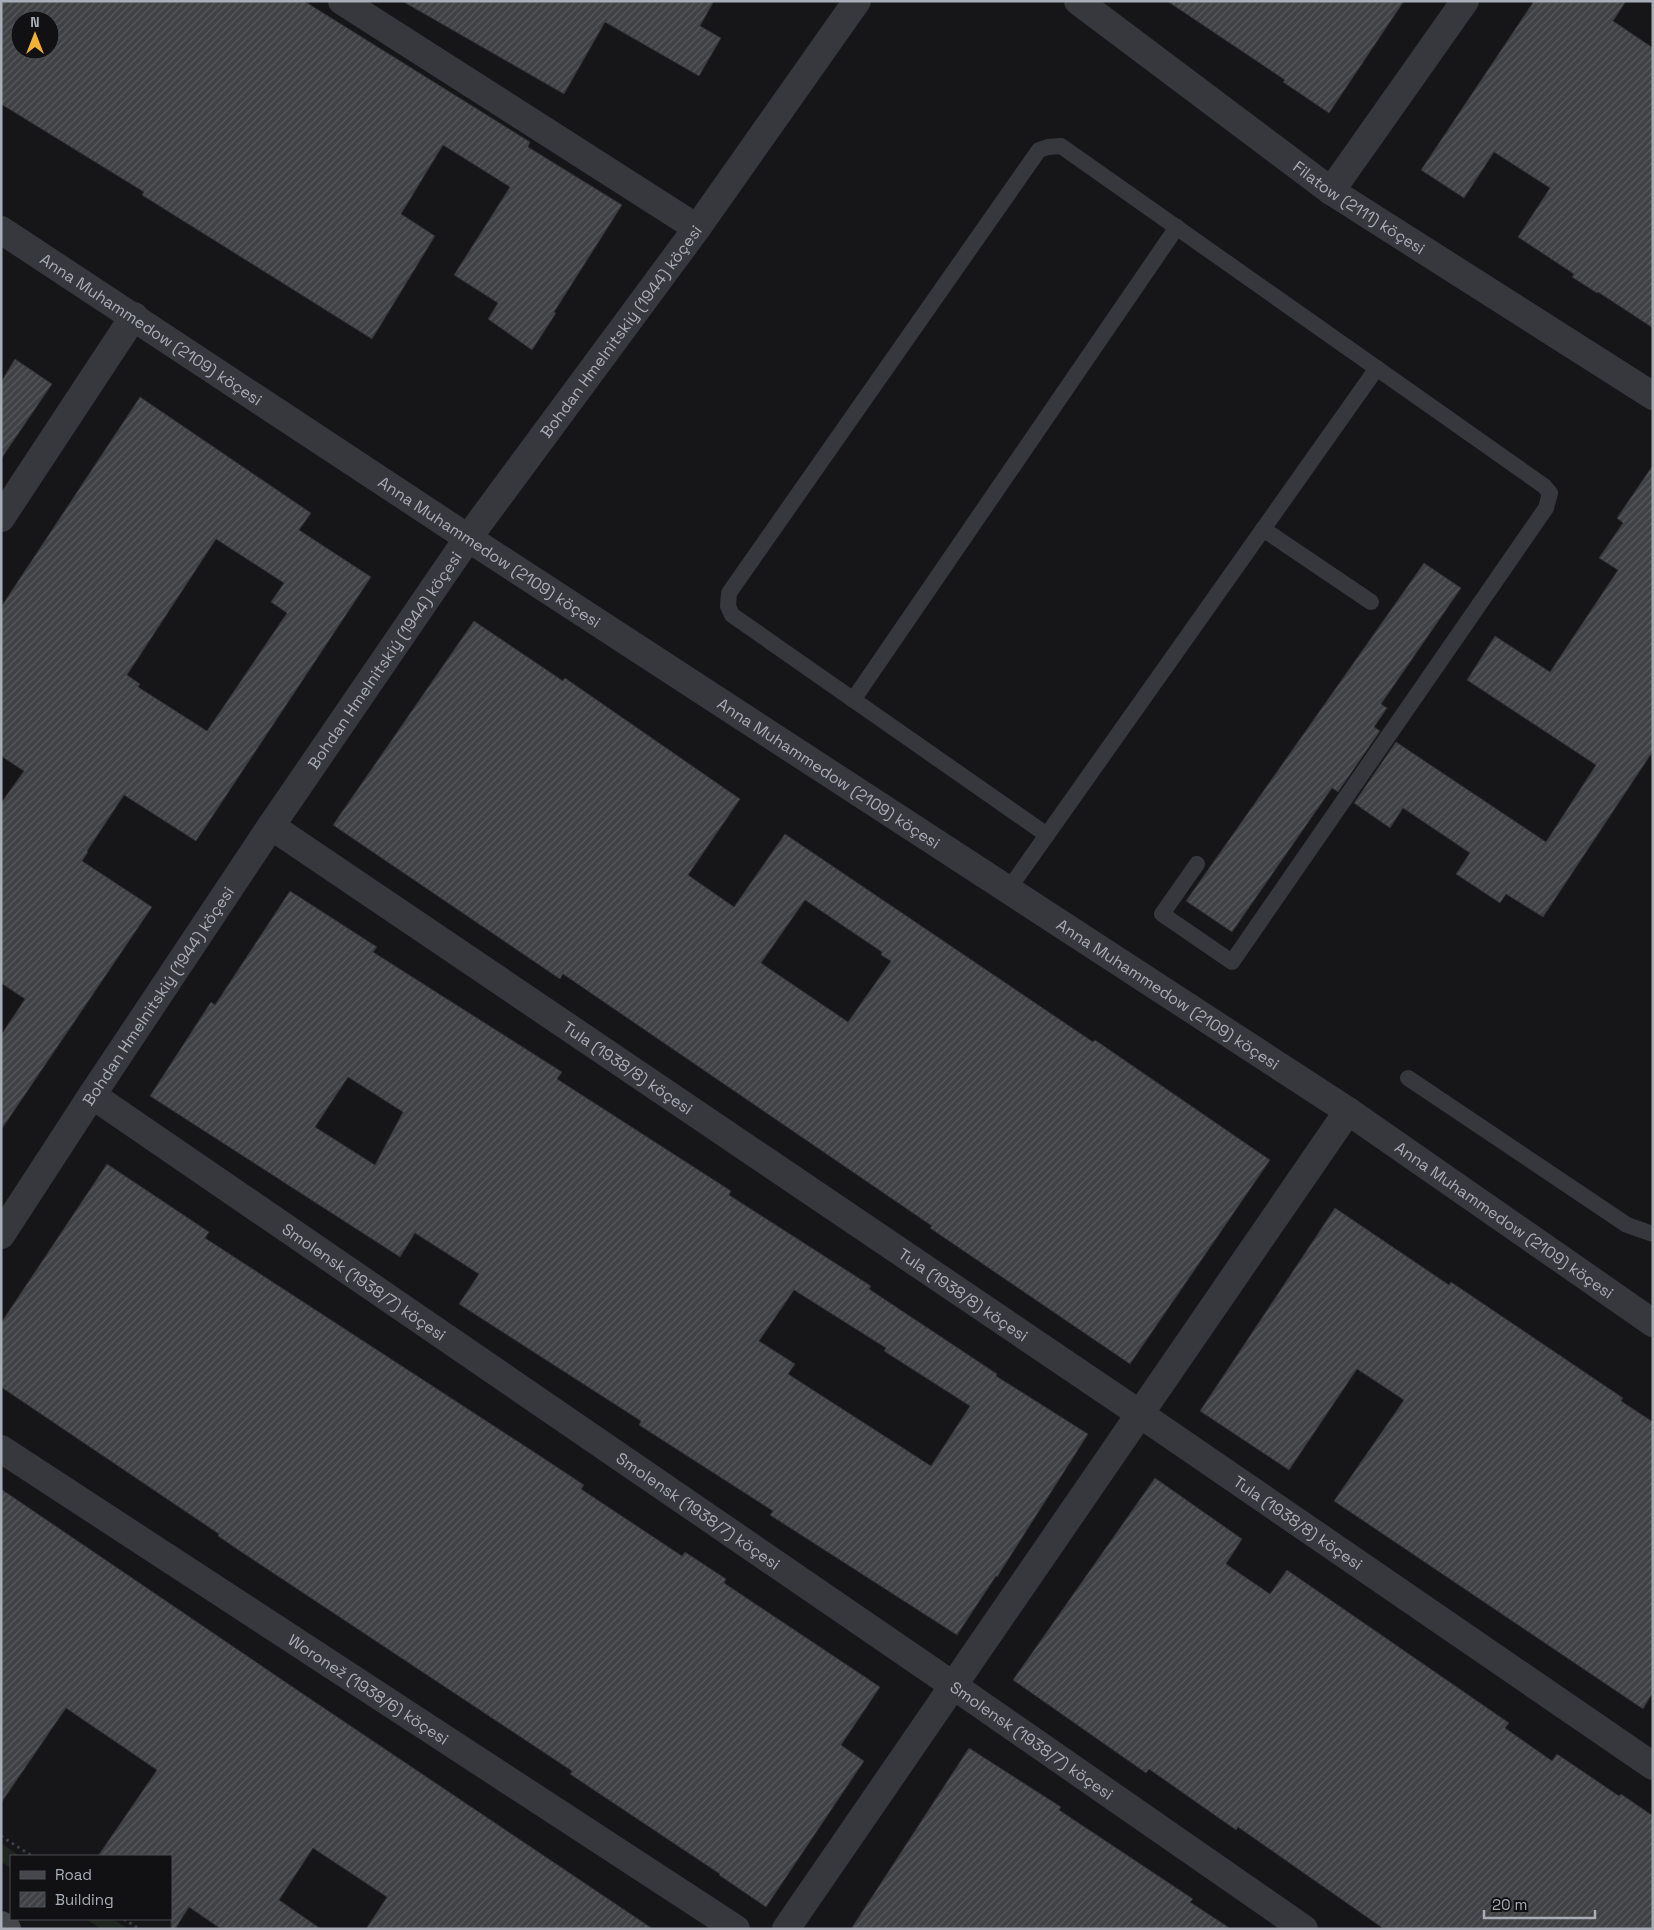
<svg xmlns="http://www.w3.org/2000/svg" width="1654" height="1930" viewBox="0 0 1654 1930" font-family="'Space Grotesk',sans-serif">
  <defs>
    <pattern id="building-hatch" width="6" height="6" patternUnits="userSpaceOnUse" patternTransform="scale(1.25)"><rect width="6" height="6" fill="#404145"/><path d="M-1 1l2-2M0 6l6-6M5 7l2-2" fill="none" stroke="#595a5e"/></pattern>
  </defs>
  <rect width="100%" height="100%" fill="#161618"/>
  <!-- grass -->
  <g fill="#1e261f">
    <polygon points="1,1843 20,1856 11,1856 11,1868 1,1862"/>
    <polygon points="86,1919 113,1919 128,1929 101,1929"/>
  </g>
  <!-- building -->
  <g fill="url(#building-hatch)" stroke="#303034" fill-rule="evenodd">
    <path d="M 1,1 L 304,1 L 530,142 L 528,147 L 622,205 L 554,312 L 556,313 L 532,350 L 488,319 L 498,303 L 454,275 L 510,187 L 443,145 L 401,214 L 435,236 L 372,339 L 142,195 L 144,192 L 1,104 ZM 20,20 L 50,20 L 50,50 L 20,50 Z"/>
    <polygon points="402,1 714,1 700,26 721,38 699,76 605,22 564,94"/>
    <polygon points="1167,1 1404,1 1329,113 1283,82 1285,80"/>
    <polygon points="1534,1 1626,1 1613,21 1653,48 1653,328 1598,292 1597,293 1572,277 1574,274 1518,237 1550,188 1494,152 1464,198 1421,170"/>
    <polygon points="15,359 52,384 1,459 1,382"/>
    <path d="M 140,397 L 311,513 L 299,530 L 371,577 L 196,841 L 124,795 L 87,851 L 88,852 L 82,861 L 152,907 L 1,1130 L 1,1035 L 25,999 L 1,983 L 1,803 L 24,771 L 1,756 L 1,607 ZM 216,539 L 284,583 L 271,602 L 287,613 L 207,731 L 138,687 L 140,684 L 127,675 Z"/>
    <polygon points="1653,465 1653,751 1543,917 1506,894 1500,903 1456,874 1470,853 1403,808 1390,828 1354,803 1396,742 1546,842 1596,765 1467,680 1495,636 1550,672 1618,570 1599,558 1623,523 1617,518"/>
    <polygon points="1424,563 1461,588 1381,704 1387,708 1374,727 1380,731 1338,792 1332,788 1232,932 1186,901"/>
    <path d="M 474,621 L 563,681 L 565,678 L 740,799 L 688,875 L 734,907 L 785,834 L 1093,1042 L 1095,1040 L 1270,1160 L 1130,1364 L 930,1228 L 932,1226 L 563,974 L 560,979 L 333,825 ZM 805,900 L 882,952 L 881,955 L 891,961 L 848,1022 L 761,963 Z"/>
    <path d="M 290,891 L 377,947 L 373,952 L 562,1072 L 557,1079 L 731,1191 L 729,1195 L 871,1286 L 869,1289 L 997,1374 L 996,1376 L 1088,1434 L 997,1577 L 996,1576 L 957,1635 L 770,1515 L 773,1511 L 639,1425 L 641,1421 L 459,1304 L 479,1274 L 415,1233 L 400,1257 L 150,1096 L 211,1002 L 215,1005 ZM 348,1077 L 403,1112 L 375,1165 L 315,1127 ZM 794,1290 L 886,1348 L 884,1351 L 970,1406 L 931,1466 L 788,1374 L 795,1364 L 759,1341 Z"/>
    <polygon points="107,1164 209,1232 205,1238 534,1452 584,1485 581,1489 682,1556 685,1552 726,1579 724,1583 880,1687 841,1745 864,1761 766,1907 719,1875 720,1874 570,1774 572,1771 240,1551 218,1536 219,1534 1,1387 1,1323"/>
    <polygon points="1335,1208 1449,1285 1451,1282 1623,1398 1621,1401 1653,1422 1653,1692 1643,1709 1334,1501 1404,1400 1357,1369 1289,1470 1200,1411"/>
    <polygon points="1155,1478 1242,1539 1226,1564 1270,1594 1287,1570 1509,1723 1505,1728 1552,1761 1557,1754 1619,1796 1621,1794 1653,1816 1653,1929 1384,1929 1238,1827 1236,1830 1149,1769 1146,1773 1013,1680"/>
    <polygon points="1,1489 303,1694 653,1929 366,1929 387,1897 313,1848 279,1900 321,1929 221,1929 189,1907 175,1929 171,1929 171,1856 98,1856 157,1770 66,1708 1,1803"/>
    <polygon points="969,1748 1061,1807 1059,1810 1193,1899 1190,1902 1231,1929 851,1929"/>
  </g>
  <g fill="none" stroke-linecap="round" stroke-linejoin="round">
    <!-- path -->
    <g stroke="#3d3f44" stroke-width="3" stroke-dasharray="2.5 4" stroke-linecap="butt">
      <polyline points="1,1836 32,1856"/>
      <polyline points="124,1919 139,1929"/>
    </g>
    <!-- lane -->
    <g stroke="#37383d" stroke-width="16">
      <polyline points="1263,529 1371,602"/>
      <polyline points="853,700 1177,227"/>
      <polyline points="1047,835 732,615 728,606 729,593 1039,150 1048,147 1061,146 1544,486 1550,493 1546,508 1232,962 1162,914 1197,864"/>
      <polyline points="1008,890 1377,368"/>
      <polyline points="1408,1078 1627,1225 1653,1234"/>
    </g>
    <!-- street -->
    <g stroke="#37383d" stroke-width="28">
      <polyline points="342,1 697,228"/>
      <path id="s1" d="M 1078,1 L 1331,191 L 1653,396"/>
      <polyline points="1331,191 1465,1"/>
      <path id="s2" d="M 1,230 L 468,538 L 1348,1111 L 1653,1323"/>
      <polyline points="1,518 134,316"/>
      <path id="s3" d="M 271,826 L 1140,1414 L 1653,1766"/>
      <path id="s4" d="M 92,1095 L 954,1686 L 1304,1929"/>
      <path id="s5" d="M 1,1235 L 92,1095 L 271,826 L 468,538 L 697,228 L 857,1"/>
      <path id="s6" d="M 1,1449 L 736,1929"/>
      <polyline points="786,1929 1348,1111"/>
    </g>
    <!-- secondary -->
    <polyline stroke="#45474d" stroke-width="28" points="1,1925 7,1929"/>
  </g>
  <g text-anchor="middle" dominant-baseline="central" stroke-width="4" stroke-linejoin="round" paint-order="stroke">
    <!-- street labels -->
    <g font-size="16" fill="#a8adb8" stroke="#111113">
      <text stroke="none"><textPath href="#s1" startOffset="349">Filatow (2111) köçesi</textPath></text>
      <text stroke="none"><textPath href="#s2" startOffset="180">Anna Muhammedow (2109) köçesi</textPath></text>
      <text stroke="none"><textPath href="#s5" startOffset="1096">Bohdan Hmelnitskiý (1944) köçesi</textPath></text>
      <text stroke="none"><textPath href="#s2" startOffset="585">Anna Muhammedow (2109) köçesi</textPath></text>
      <text stroke="none"><textPath href="#s5" startOffset="691">Bohdan Hmelnitskiý (1944) köçesi</textPath></text>
      <text stroke="none"><textPath href="#s2" startOffset="990">Anna Muhammedow (2109) köçesi</textPath></text>
      <text stroke="none"><textPath href="#s2" startOffset="1395">Anna Muhammedow (2109) köçesi</textPath></text>
      <text stroke="none"><textPath href="#s5" startOffset="286">Bohdan Hmelnitskiý (1944) köçesi</textPath></text>
      <text stroke="none"><textPath href="#s3" startOffset="431">Tula (1938/8) köçesi</textPath></text>
      <text stroke="none"><textPath href="#s2" startOffset="1800">Anna Muhammedow (2109) köçesi</textPath></text>
      <text stroke="none"><textPath href="#s4" startOffset="330">Smolensk (1938/7) köçesi</textPath></text>
      <text stroke="none"><textPath href="#s3" startOffset="836">Tula (1938/8) köçesi</textPath></text>
      <text stroke="none"><textPath href="#s4" startOffset="735">Smolensk (1938/7) köçesi</textPath></text>
      <text stroke="none"><textPath href="#s3" startOffset="1241">Tula (1938/8) köçesi</textPath></text>
      <text stroke="none"><textPath href="#s6" startOffset="439">Woronež (1938/6) köçesi</textPath></text>
      <text stroke="none"><textPath href="#s4" startOffset="1140">Smolensk (1938/7) köçesi</textPath></text>
    </g>
  </g>
  <!-- border -->
  <rect width="1654" height="1930" fill="none" stroke="#a8adb8" stroke-width="5"/>
  <!-- legend -->
  <rect x="10" y="1855" width="162" height="65" fill="#111113" stroke="#4d4f55"/>
  <rect x="20" y="1871" width="25" height="8" fill="#45474d" stroke="#4d4f55"/>
  <text x="55" y="1880" font-size="15" fill="#a8adb8">Road</text>
  <rect x="20" y="1892" width="25" height="15" fill="url(#building-hatch)" stroke="#4d4f55"/>
  <text x="55" y="1905" font-size="15" fill="#a8adb8">Building</text>
  <!-- north arrow -->
  <g transform="translate(35 35)"><circle r="24" fill="#111113" stroke="#4d4f55"/>
  <path d="M0-4L9 19L0 12L-9 19Z" fill="#f2b134"/>
  <text y="-8" font-size="14" font-weight="bold" text-anchor="middle" fill="#a8adb8">N</text>
  </g>
  <!-- scale -->
  <path d="M1484 1910v8h111v-8" fill="none" stroke="#a8adb8" stroke-width="2.5"/>
  <text x="1492" y="1910" font-size="15" fill="#a8adb8" stroke="#111113" stroke-width="4" paint-order="stroke">20 m</text>
</svg>
